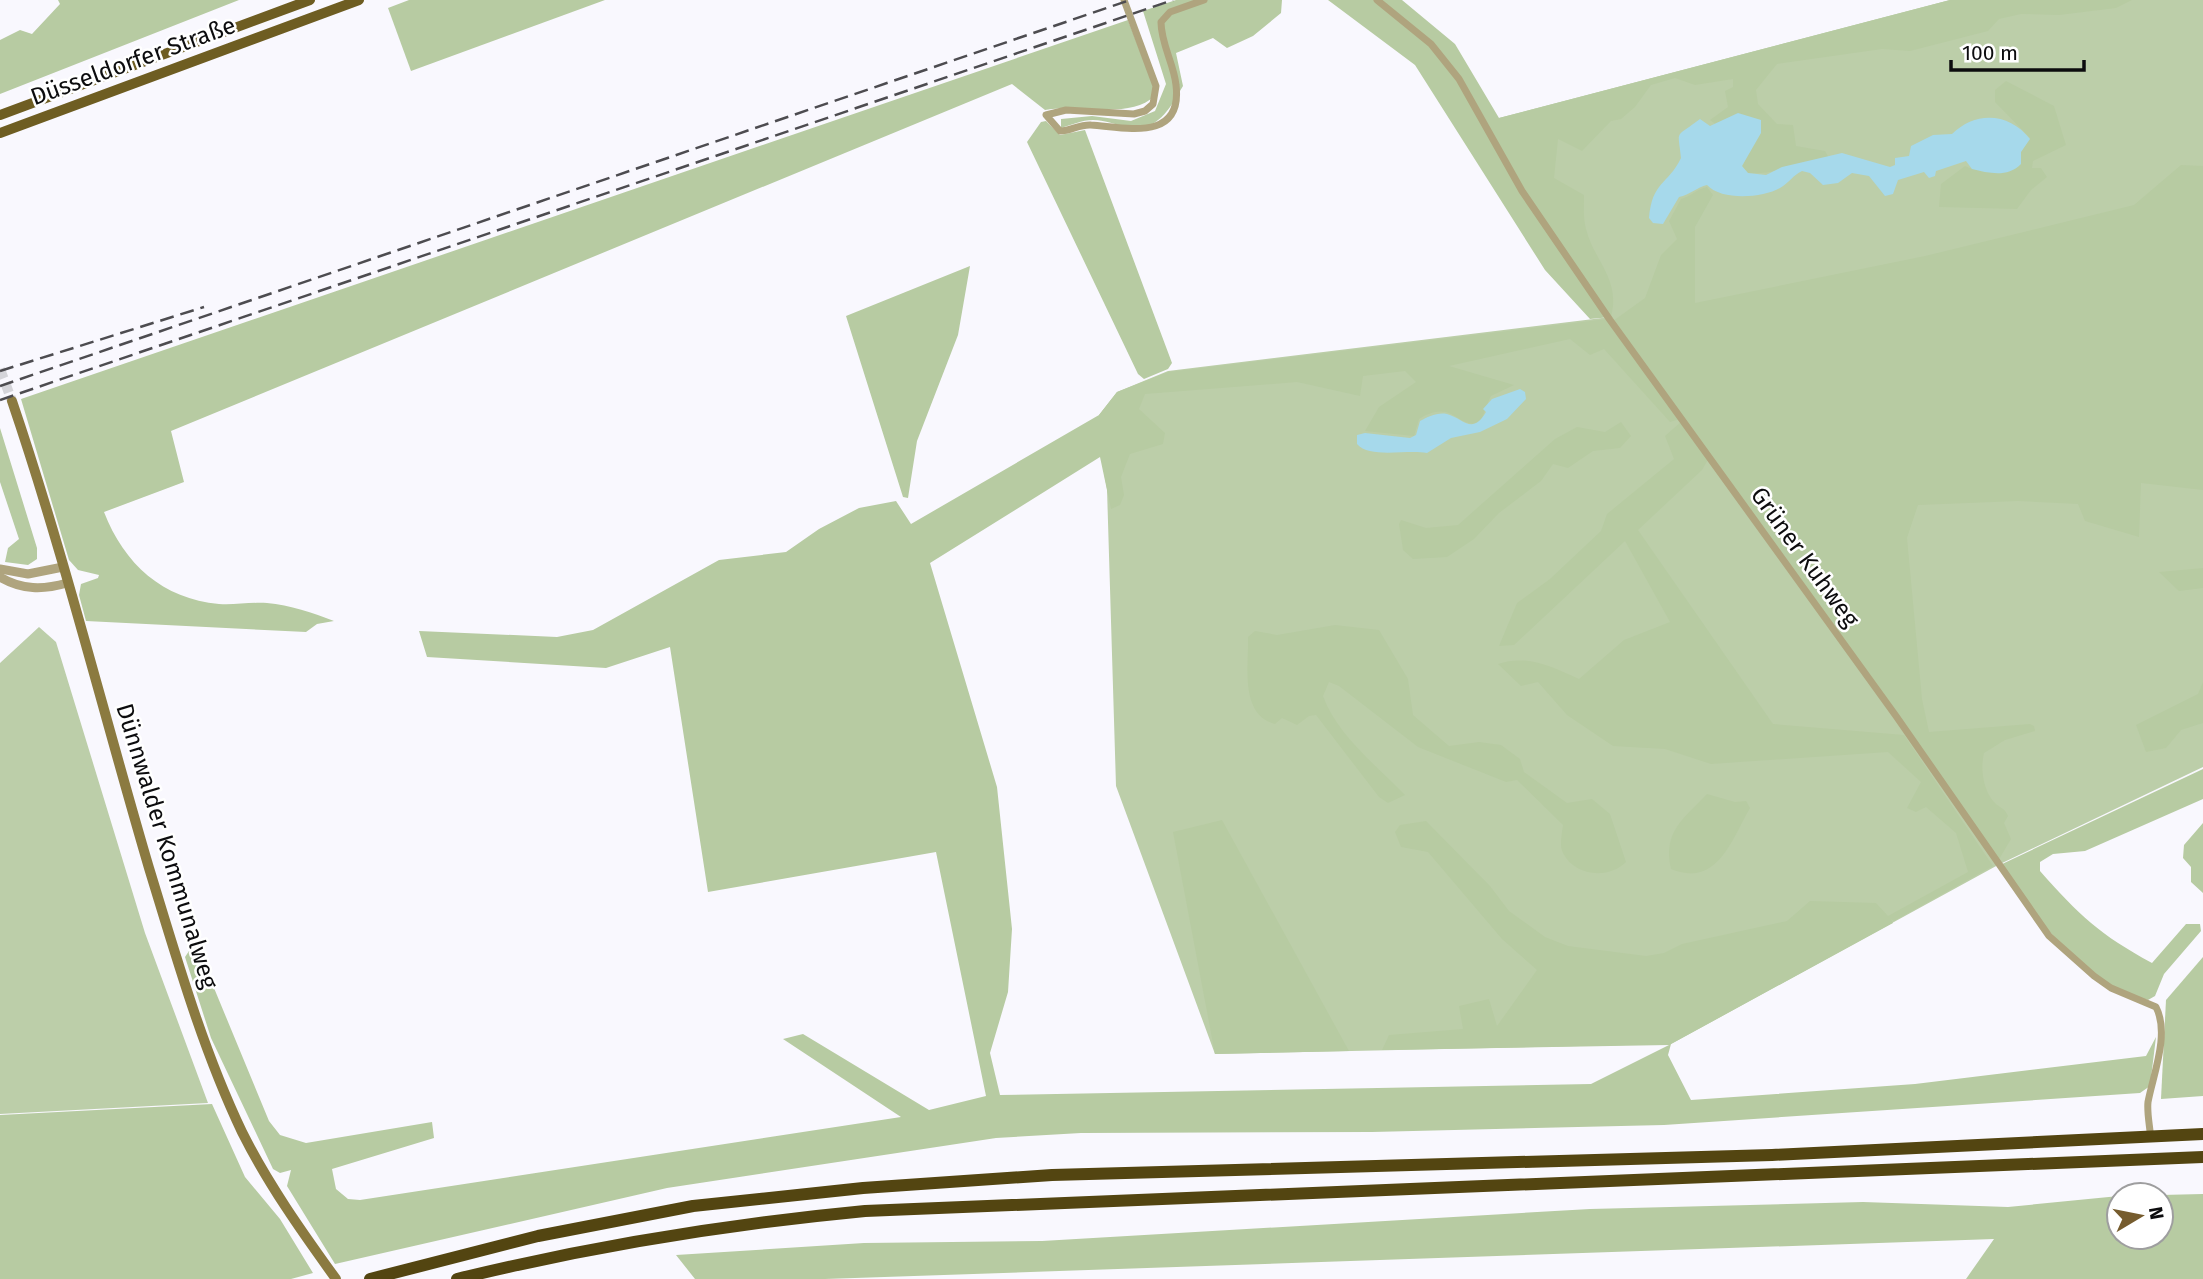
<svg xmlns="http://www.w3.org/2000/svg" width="2203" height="1279" viewBox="0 0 2203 1279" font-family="'Fira Sans',sans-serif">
  <rect width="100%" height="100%" fill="#f9f8fe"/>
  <!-- green -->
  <g fill="#bccea9">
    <polygon points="1950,0 2203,0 2203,767 1998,865 1671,1044 1215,1054 1116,786 1107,489 1101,456 1099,415 1117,392 1168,371 1610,317 1499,118"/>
    <polygon points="39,627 56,642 145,933 208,1103 0,1114 0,663"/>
  </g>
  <!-- forest -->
  <g fill="#b7cba2">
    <polygon points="58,0 239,0 0,94 0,40 20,30 32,34 60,4"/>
    <polygon points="409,0 605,0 411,71 388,8"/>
    <path d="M 1176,0 L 1282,0 L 1281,13 L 1253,36 L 1227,48 L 1213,38 L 1176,53 L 1183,86 C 1171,106 1159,131 1131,128 C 1119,126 1106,120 1093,120 C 1082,120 1071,125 1061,128 L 1061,119 L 1092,116 L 1131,121 L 1155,111 L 1166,84 L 1143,11 Z"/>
    <path d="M 1328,0 L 1402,0 L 1455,44 L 1499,118 L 1950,0 L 2132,0 L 2116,8 L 2059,15 L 2021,14 L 1999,19 L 1988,31 L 1910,51 L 1882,49 L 1777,64 L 1756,90 L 1758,104 L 1777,124 L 1793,125 L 1796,146 L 1825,151 L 1829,158 C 1803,163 1772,175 1748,173 L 1742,167 L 1750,150 L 1710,120 L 1728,107 L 1725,91 L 1733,87 L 1733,79 L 1695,85 L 1675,78 L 1651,85 L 1635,107 L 1621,119 L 1611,121 L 1582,151 L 1558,139 L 1554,178 L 1584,195 C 1584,206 1583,218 1586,229 C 1594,261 1621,279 1611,317 L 1590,319 L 1545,270 L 1415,65 Z"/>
    <path d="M 1128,20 L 1153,85 L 1154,96 C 1132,120 1077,103 1045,110 L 1012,84 L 171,431 L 184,482 L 104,512 C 124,564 163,599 219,604 C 235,605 251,602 267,603 C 290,605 313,613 334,621 L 317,624 L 306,632 L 86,621 L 79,595 L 81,584 L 98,578 L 99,575 L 78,570 L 69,560 L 21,399 Z"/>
    <polygon points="2006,81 2054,106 2066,145 2033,161 2032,168 2041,168 2047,177 2031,190 2017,209 1939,207 1941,184 1965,166 1972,169 2021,164 2021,152 2030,138 1995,102 1995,90"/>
    <polygon points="1046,121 1060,135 1085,130 1172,363 1168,369 1144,379 1138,374 1027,142 1041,122"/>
    <path d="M 2181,165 L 2203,166 L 2203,490 L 2141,483 L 2139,537 L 2085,521 L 2078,504 L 2018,501 L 1918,505 L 1907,538 L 1922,699 L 1929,732 L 2030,724 L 2034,726 L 2035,731 L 2005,740 L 1984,753 C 1980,769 1983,793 1997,805 C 2003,809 2005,809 2008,816 L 2004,823 L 2011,839 L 1998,861 L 1613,321 L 1645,298 L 1661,255 L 1677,239 L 1669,221 L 1681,199 C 1691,196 1697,189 1707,187 L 1713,195 L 1695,227 L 1695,303 L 1925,256 L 2134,205 Z"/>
    <polygon points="970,266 958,335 917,441 908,498 903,497 846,316"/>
    <path d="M 1607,319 L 1680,419 L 1670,422 L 1604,349 L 1590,355 L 1570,339 L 1449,366 L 1514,385 L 1491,396 C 1487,403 1485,412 1482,418 C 1472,433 1456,414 1446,412 C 1436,410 1427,414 1419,419 L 1414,436 L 1365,431 L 1379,407 L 1416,382 L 1405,371 L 1363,376 L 1360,396 L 1297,382 L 1145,394 L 1139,409 L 1165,433 L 1163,444 L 1130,454 L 1121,477 L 1124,495 L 1120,505 L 1111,509 L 1100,457 L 930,563 L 997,787 L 1012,929 L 1008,992 L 990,1053 L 1000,1095 L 1591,1084 L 1669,1045 L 1382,1050 L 1389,1035 L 1463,1029 L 1459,1006 L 1489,999 L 1497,1026 L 1537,970 L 1502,939 L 1428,852 L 1401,847 L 1395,832 L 1400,825 L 1426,821 L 1490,886 L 1509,911 L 1545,937 L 1568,946 L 1646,956 L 1664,953 L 1682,944 L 1787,921 L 1810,901 L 1876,903 L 1888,916 L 1968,872 L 1956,833 L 1926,807 L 1916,812 L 1907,808 L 1921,782 L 1888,752 L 1711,764 L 1665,749 L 1613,746 L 1567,715 L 1538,682 L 1521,686 L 1498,664 C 1527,654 1552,667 1579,679 L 1624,640 L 1670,622 L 1625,541 L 1514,645 L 1499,646 L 1517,603 L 1550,579 L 1601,531 L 1607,514 L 1674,459 L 1665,436 L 1682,421 L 1709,458 L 1702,470 L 1638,530 L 1773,724 L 1904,735 L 1993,866 L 1894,921 L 1891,919 L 1893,923 L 1671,1044 L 1668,1055 L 1691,1100 L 1915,1084 L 2146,1056 L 2156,1037 L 2150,1086 L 2140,1093 L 1664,1125 L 1372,1132 L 1081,1133 L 996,1138 L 667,1188 L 335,1264 L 287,1186 L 291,1170 L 280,1173 L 273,1169 L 211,1038 L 185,957 L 195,942 L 269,1121 L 280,1135 L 306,1143 L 432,1122 L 434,1138 L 332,1169 L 336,1189 L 348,1199 L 360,1200 L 901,1117 L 783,1039 L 803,1034 L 929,1110 L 986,1096 L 936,852 L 708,892 L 670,647 L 606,668 L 427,657 L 419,631 L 557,637 L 593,630 L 719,560 L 786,552 L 819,529 L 859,508 L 896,501 L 911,524 L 1099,415 L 1117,392 L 1168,372 Z"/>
    <polygon points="1621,422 1631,436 1620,448 1593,451 1568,468 1553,464 1541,481 1499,513 1474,539 1447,557 1413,559 1403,550 1399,524 1401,520 1426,528 1458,525 1555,439 1577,427 1605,432"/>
    <polygon points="0,428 37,548 37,559 28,565 5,562 8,548 19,539 0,482"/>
    <polygon points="2203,568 2203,588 2179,591 2159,572"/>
    <path d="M 1335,625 L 1379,630 L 1408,679 L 1413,715 L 1449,746 L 1479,742 L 1501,745 L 1520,759 L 1524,772 L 1567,803 L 1592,799 L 1610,814 L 1626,862 C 1610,879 1575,877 1563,853 C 1559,845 1562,834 1563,825 L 1517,780 L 1506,782 L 1418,747 L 1339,686 L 1329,682 L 1323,696 C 1337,735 1377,766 1405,795 L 1388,803 L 1379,797 L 1316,715 L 1309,716 L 1297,725 L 1282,718 L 1275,724 C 1239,715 1249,664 1248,637 L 1255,631 L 1277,635 Z"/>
    <polygon points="2203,682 2203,723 2181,730 2166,748 2146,752 2136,725 2198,694"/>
    <path d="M 2203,769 L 2203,799 L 2085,851 L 2053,854 L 2040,862 L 2040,871 C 2080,916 2099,934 2152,963 L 2186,924 L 2200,924 L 2201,931 L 2164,974 L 2155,996 L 2148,1000 C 2080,984 2038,918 2000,865 Z"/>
    <path d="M 1707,794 L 1735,802 L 1746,801 L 1750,808 C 1731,841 1717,888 1671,869 C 1663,832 1682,820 1707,794 Z"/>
    <polygon points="1222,820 1349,1051 1215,1054 1173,832"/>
    <polygon points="2203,823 2203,893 2191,882 2191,867 2183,858 2184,845"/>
    <polygon points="2203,957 2203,1096 2161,1099 2166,1000"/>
    <polygon points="212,1104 245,1177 280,1219 313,1273 291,1279 0,1279 0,1115"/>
    <polygon points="2203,1194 2203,1279 1966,1279 1994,1239 825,1279 695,1279 676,1255 864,1243 1042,1241 1590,1209 1863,1202 2008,1207 2119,1196 2119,1237 2161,1237 2161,1195"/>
  </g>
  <!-- water -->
  <g fill="#a6d9eb">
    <path d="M 1738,113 L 1761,120 L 1761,133 L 1742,166 L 1748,173 L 1766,175 L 1782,167 L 1842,153 L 1890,167 L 1895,165 L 1895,158 L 1909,156 L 1911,146 L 1933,135 L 1952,134 C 1976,110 2010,113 2030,139 L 2021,152 L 2021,164 C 2007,178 1989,173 1972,169 L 1966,161 L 1936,171 L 1935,176 L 1929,178 L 1924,172 L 1898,180 L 1893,194 L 1885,196 L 1869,176 L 1852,173 L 1838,183 L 1823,185 L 1810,173 L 1802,171 C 1793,175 1789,183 1780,188 C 1762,198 1722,201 1707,185 C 1697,187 1690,195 1679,197 L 1663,224 L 1653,223 L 1649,218 C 1652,181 1668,185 1681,158 C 1678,128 1674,139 1700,119 L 1710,126 Z"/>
    <path d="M 1520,389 L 1525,392 L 1526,399 L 1507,419 L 1480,432 L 1451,438 L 1427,453 C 1407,449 1370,459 1357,444 L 1357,435 L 1365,433 L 1410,438 L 1416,435 L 1420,421 C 1428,417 1437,412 1447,414 C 1463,418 1472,436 1486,412 L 1483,409 L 1492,399 Z"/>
  </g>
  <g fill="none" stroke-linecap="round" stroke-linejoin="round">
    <!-- secondary-tunnel -->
    <polyline stroke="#d5d5da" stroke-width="10" stroke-dasharray="10 5" stroke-linecap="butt" points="0,369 12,401"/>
    <!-- minor -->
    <g stroke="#afa47e" stroke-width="7">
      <path d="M 1124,0 L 1156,86 L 1153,104 L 1145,111 L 1134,114 L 1066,110 L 1046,115 L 1060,131 C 1071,131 1080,124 1091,125 C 1124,127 1183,143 1176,85 C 1174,64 1161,44 1161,22 L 1170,12 L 1204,0"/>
      <path d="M 1377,0 L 1431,44 L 1459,79 L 1522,191 L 1610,320 L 1896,716 L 2049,936 L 2094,976 L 2111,988 L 2156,1007 C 2170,1034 2153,1075 2148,1102 C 2147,1111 2149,1122 2150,1131"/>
    </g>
    <!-- tertiary -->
    <g stroke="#afa47e" stroke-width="9">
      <polyline points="0,569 28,574 63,567"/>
      <path d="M 0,577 C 22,590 43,590 67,583"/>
    </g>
    <!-- secondary -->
    <path stroke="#8b7a40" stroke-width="10" d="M 12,401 C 64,554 103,712 149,868 C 176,956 202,1048 242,1132 C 268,1184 302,1232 336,1279"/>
    <!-- primary -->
    <g stroke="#6e5d22" stroke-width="10">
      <polyline points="0,115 310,0"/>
      <polyline points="0,133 359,0"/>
    </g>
    <!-- motorway -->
    <g stroke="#534511" stroke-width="12">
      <polyline points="370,1279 538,1236 693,1206 863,1188 1052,1175 1772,1155 2203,1134"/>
      <path d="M 457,1279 C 592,1246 728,1224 865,1211 L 2203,1157"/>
    </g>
    <!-- rail -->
    <g stroke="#4d4c50" stroke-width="2.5" stroke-dasharray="14 7" stroke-linecap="butt">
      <polyline points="0,371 204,307"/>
      <polyline points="0,386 1130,0"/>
      <polyline points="0,400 1173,0"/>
    </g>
  </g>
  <g text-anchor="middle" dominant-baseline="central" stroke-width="5" stroke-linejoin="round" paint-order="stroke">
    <!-- street labels -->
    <g font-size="24" fill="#0c0c0e" stroke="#fff">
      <text transform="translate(133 61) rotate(-20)">Düsseldorfer Straße</text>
      <text transform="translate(1805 557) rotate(54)">Grüner Kuhweg</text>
      <text transform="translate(167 846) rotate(73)">Dünnwalder Kommunalweg</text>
    </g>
  </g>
  <!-- north arrow -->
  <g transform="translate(2140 1216) rotate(80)"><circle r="33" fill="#ffffff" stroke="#9e9e9f" stroke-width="2"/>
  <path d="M0-5L12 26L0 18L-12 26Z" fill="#765c2e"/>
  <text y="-10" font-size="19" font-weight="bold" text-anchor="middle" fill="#0c0c0e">N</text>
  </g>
  <!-- scale -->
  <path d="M1951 60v10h133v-10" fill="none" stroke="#0c0c0e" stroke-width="3.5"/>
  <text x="1962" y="60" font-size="21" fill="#0c0c0e" stroke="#ffffff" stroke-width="5" paint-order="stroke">100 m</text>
</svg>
